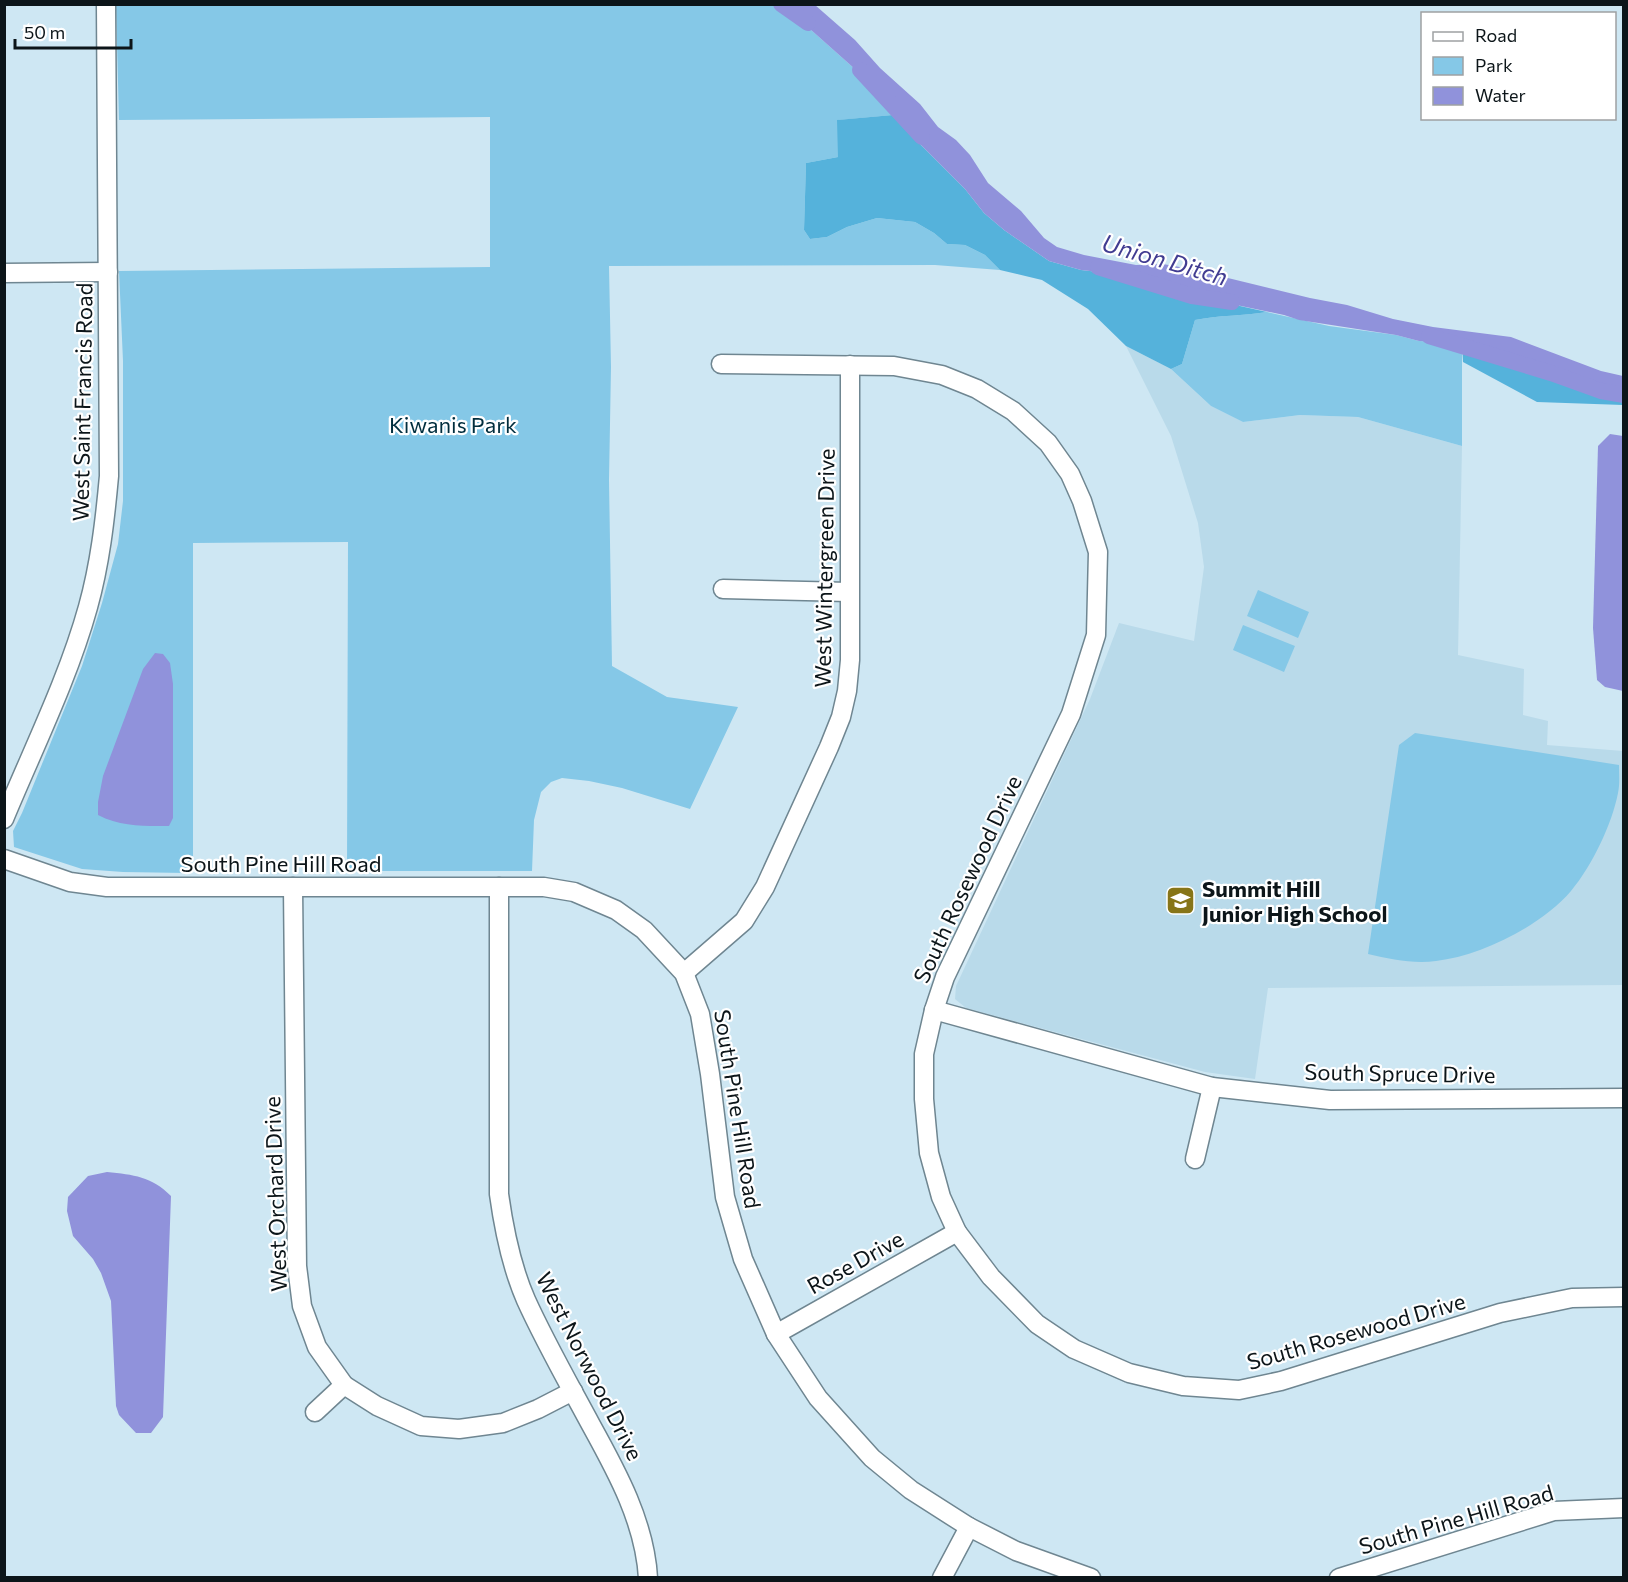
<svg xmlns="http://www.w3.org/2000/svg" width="1628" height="1582" viewBox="0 0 1628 1582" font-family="Commissioner,sans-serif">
  <rect width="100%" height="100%" fill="#cee7f3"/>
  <!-- built -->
  <polygon fill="#b9daea" points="1126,346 1171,369 1211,406 1243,422 1300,415 1358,417 1462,446 1458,655 1524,669 1523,715 1548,721 1547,745 1623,751 1623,985 1268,988 1255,1079 1205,1072 966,1008 955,999 956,986 1090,699 1119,623 1194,641 1204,567 1198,523 1171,436"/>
  <!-- green -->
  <g fill="#85c8e7">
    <polygon points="116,5 783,5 865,78 894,99 904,114 838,120 838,157 806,163 804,230 810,239 827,237 847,227 877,218 915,222 934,233 947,244 965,245 985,255 1000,270 935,265 609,266 611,367 609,480 612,666 667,697 738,707 690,809 622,788 589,781 562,778 551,782 541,792 534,820 532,871 347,871 348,542 193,543 193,860 186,873 123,872 82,869 14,847 13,831 22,813 82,666 102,603 118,544 123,501 123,361 119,271 490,267 490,117 119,120"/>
    <path d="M 1267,312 L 1329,326 L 1396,335 L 1419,341 L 1462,343 L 1462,446 L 1358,417 L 1300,415 L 1243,422 L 1211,406 L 1171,369 L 1182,364 L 1195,320 C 1219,315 1243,316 1267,312 Z"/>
    <polygon points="1258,590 1309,612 1298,638 1247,616"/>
    <polygon points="1243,625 1295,646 1284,672 1233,650"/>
    <path d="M 1415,733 L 1619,765 C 1619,774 1620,784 1618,793 C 1612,824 1592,866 1571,891 C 1541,926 1481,956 1436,961 C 1413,964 1390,959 1368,954 L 1399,745 Z"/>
  </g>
  <!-- forest -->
  <g fill="#55b2db">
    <path d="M 904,114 L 919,143 L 965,189 L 984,213 L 1004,230 L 1049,261 L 1081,270 L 1143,277 L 1222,302 L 1267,312 C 1243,316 1219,315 1195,320 L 1182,364 L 1171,369 L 1126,346 L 1088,309 L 1042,280 L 1000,270 L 985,255 L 965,245 L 947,244 L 934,233 L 915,222 L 877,218 L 847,227 L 827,237 L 810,239 L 804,230 L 806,163 L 838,157 L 837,120 Z"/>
    <path d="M 1462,343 C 1510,345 1567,374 1612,391 L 1623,393 L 1623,405 L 1537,402 L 1463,362 Z"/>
  </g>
  <!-- water -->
  <g fill="#9092db">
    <polygon points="783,5 815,5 855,40 880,68 920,104 938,127 956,140 970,155 988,183 1021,211 1044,238 1057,247 1084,255 1136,265 1163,264 1191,269 1310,298 1347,305 1393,319 1433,327 1511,337 1601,371 1623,376 1623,393 1612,391 1523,357 1492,349 1469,344 1419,341 1396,335 1299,320 1284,315 1222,302 1143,277 1081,270 1049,261 1004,230 984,213 965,189 919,143 894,99 865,78"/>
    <polygon points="1610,434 1623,436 1623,691 1605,687 1597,680 1593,628 1598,446"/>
    <path d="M 155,653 L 163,654 L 170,663 L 173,684 L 173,818 L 169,826 C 144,826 121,827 98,815 L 98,802 L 103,776 L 143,669 Z"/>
    <path d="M 107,1172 C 134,1175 151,1176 171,1196 L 163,1417 L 151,1433 L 136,1433 L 119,1415 L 116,1406 L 111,1301 L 101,1273 L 93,1259 L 73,1236 L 67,1211 L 68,1197 L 88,1176 Z"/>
  </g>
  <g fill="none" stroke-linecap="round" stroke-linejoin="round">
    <!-- canal -->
    <g stroke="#9092db" stroke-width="16">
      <polyline points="781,4 808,23"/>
      <polyline points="860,70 922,137"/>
      <polyline points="1098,267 1192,296 1232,302"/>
      <polyline points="1429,336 1551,373 1601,391 1624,395"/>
    </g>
    <defs>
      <g id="minor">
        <polyline points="4,273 108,272"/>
        <polyline points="721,364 894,366 942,375 977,389 1013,411 1048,443 1070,474 1082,501 1098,552 1096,635 1071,714 945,977 934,1010 924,1054 924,1099 929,1153 941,1197 957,1232 991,1277 1037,1324 1074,1349 1129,1373 1183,1386 1239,1390 1281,1381 1500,1313 1572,1298 1624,1297"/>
        <polyline points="723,589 849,592"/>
        <path d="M 4,819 C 33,749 68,679 88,607 C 100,564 105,520 109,476 L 106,4"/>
        <polyline points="4,859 70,882 107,887 544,887 574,892 616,910 644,930 684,973 700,1014 710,1074 725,1197 743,1259 776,1334 818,1398 872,1458 911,1490 969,1527 1016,1551 1091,1578"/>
        <polyline points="293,887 297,1266 302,1306 317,1347 344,1385 377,1406 421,1426 459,1429 503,1423 538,1409 573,1391"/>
        <path d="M 499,887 L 499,1194 C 504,1230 511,1266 526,1300 C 545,1342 569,1384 591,1425 C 617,1472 645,1523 648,1578"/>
        <polyline points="684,973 744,921 765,887 829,747 841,717 847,691 850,660 850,365"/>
        <polyline points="934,1010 1212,1087 1330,1100 1624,1098"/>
        <polyline points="1195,1159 1212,1087"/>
        <polyline points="776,1334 957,1232"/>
        <polyline points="315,1412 344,1385"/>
        <polyline points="942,1578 969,1527"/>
        <polyline points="1339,1578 1554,1511 1624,1508"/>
      </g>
    </defs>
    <!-- minor casing -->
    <use href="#minor" stroke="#6f8691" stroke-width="21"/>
    <!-- minor -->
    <use href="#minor" stroke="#fff" stroke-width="18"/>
  </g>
  <!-- icons -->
  <defs>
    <symbol id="school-square" viewBox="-11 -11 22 22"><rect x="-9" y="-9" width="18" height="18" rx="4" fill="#877518" stroke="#fff"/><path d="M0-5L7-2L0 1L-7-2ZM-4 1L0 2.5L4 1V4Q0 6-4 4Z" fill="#fff"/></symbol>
  </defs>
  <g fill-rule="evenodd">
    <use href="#school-square" x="1164" y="884" width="33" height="33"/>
  </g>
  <g text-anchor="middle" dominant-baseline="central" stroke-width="4.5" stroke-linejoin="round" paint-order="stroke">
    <!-- street labels -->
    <g font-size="22" fill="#0c1519" stroke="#fff">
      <text transform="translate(82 402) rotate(-89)">West Saint Francis Road</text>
      <text transform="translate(824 568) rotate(-89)">West Wintergreen Drive</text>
      <text x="281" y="863">South Pine Hill Road</text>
      <text transform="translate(967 879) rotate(-65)">South Rosewood Drive</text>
      <text transform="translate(1400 1073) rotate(1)">South Spruce Drive</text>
      <text transform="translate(738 1109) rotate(81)">South Pine Hill Road</text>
      <text transform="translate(275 1194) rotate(-92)">West Orchard Drive</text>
      <text transform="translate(855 1262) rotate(-29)">Rose Drive</text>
      <text transform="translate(1356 1331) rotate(-16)">South Rosewood Drive</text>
      <text transform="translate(590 1366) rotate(63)">West Norwood Drive</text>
      <text transform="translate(1456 1519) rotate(-16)">South Pine Hill Road</text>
    </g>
    <!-- park labels -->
    <g font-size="22" fill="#012e3e" stroke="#fff">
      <text x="453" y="424">Kiwanis Park</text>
    </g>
    <!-- poi labels -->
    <g font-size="22" font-weight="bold" fill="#0c1519" stroke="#fff" text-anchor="start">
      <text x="1202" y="888">Summit Hill<tspan x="1202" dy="25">Junior High School</tspan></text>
    </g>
    <!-- water labels -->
    <g font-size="24" font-style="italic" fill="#413c91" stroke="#fff">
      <text transform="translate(1165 259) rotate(16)">Union Ditch</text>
    </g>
  </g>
  <!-- border -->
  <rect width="1628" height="1582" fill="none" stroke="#0c1519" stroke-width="12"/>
  <!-- legend -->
  <rect x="1421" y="12" width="195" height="108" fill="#ffffff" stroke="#9ea1a3" stroke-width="1.5"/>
  <rect x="1433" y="32" width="30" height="9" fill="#ffffff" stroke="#9ea1a3" stroke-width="1.5"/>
  <text x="1475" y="42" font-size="18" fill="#0c1519">Road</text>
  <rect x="1433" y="57" width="30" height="18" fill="#85c8e7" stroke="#9ea1a3" stroke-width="1.5"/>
  <text x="1475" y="72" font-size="18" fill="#0c1519">Park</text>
  <rect x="1433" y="87" width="30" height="18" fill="#9092db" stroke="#9ea1a3" stroke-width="1.5"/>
  <text x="1475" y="102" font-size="18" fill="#0c1519">Water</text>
  <!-- scale -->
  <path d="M15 39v9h116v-9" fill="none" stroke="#0c1519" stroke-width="3"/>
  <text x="24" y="39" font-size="18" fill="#0c1519" stroke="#ffffff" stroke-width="4.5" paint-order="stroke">50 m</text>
</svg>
